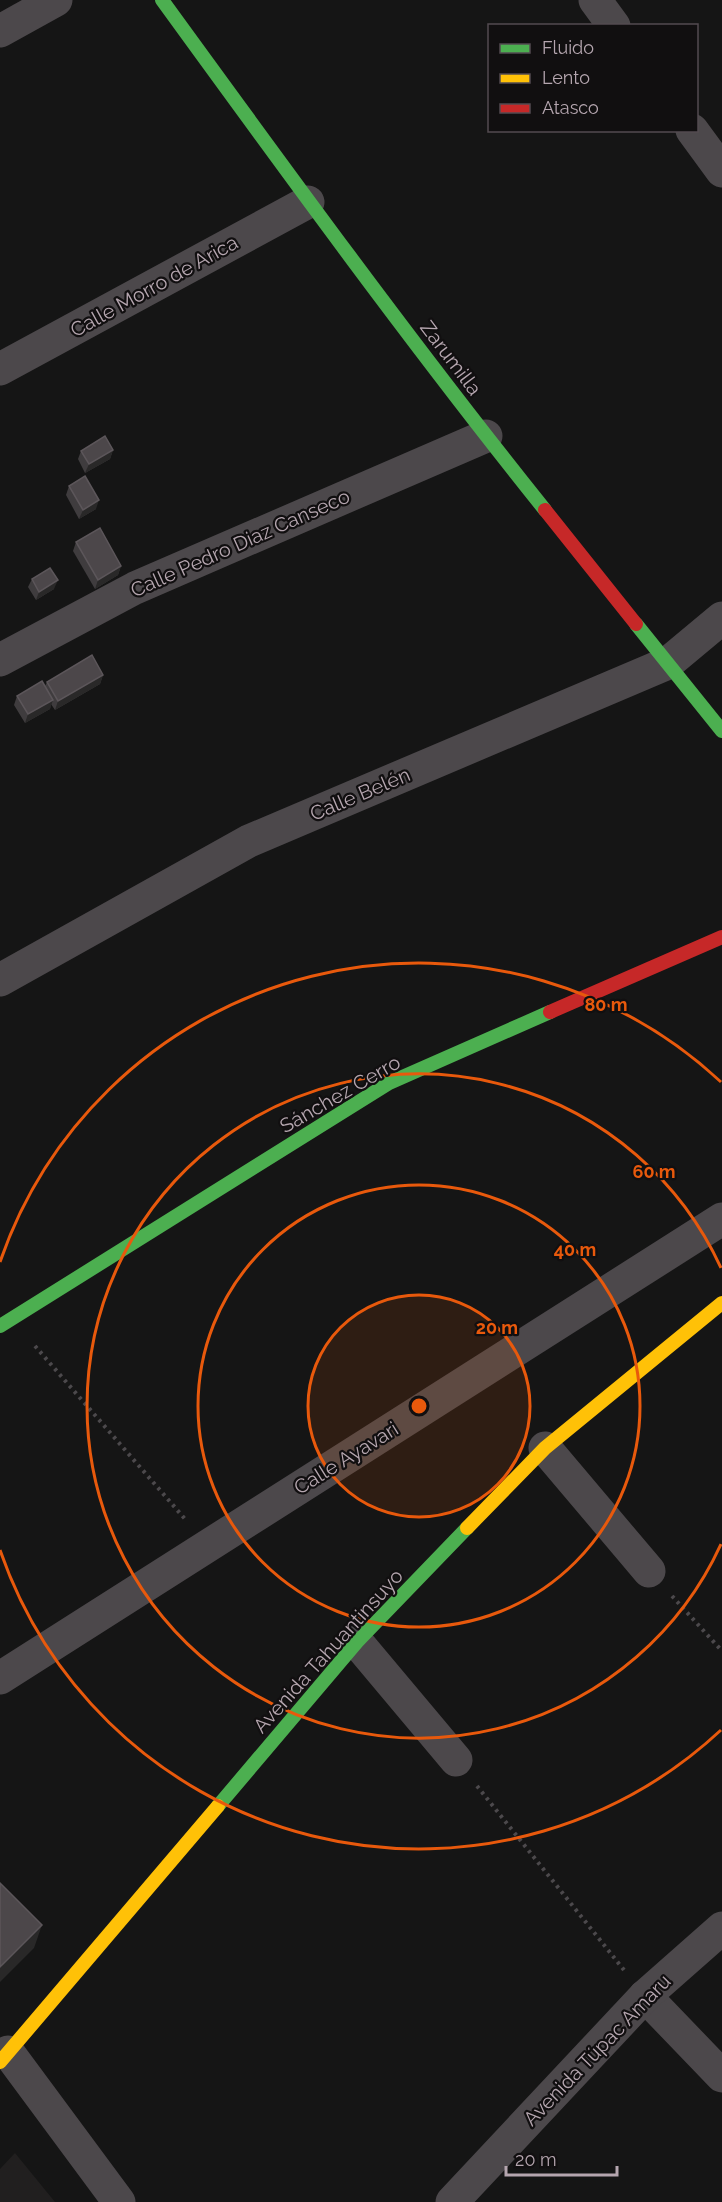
<svg xmlns="http://www.w3.org/2000/svg" width="722" height="2202" viewBox="0 0 722 2202" font-family="Raleway,sans-serif">
  <rect width="100%" height="100%" fill="#151515"/>
  <!-- built -->
  <polygon fill="#211f1f" points="15,2153 55,2202 0,2202 0,2169"/>
  <g fill="none" stroke-linecap="round" stroke-linejoin="round">
    <!-- path -->
    <g stroke="#4c494c" stroke-width="4" stroke-dasharray="3 4.5" stroke-linecap="butt">
      <polyline points="35,1346 185,1519"/>
      <polyline points="672,1596 722,1651"/>
      <polyline points="477,1786 624,1970"/>
    </g>
    <!-- street -->
    <g stroke="#4c484b" stroke-width="33">
      <polyline points="595,0 614,26"/>
      <polyline points="0,31 56,0"/>
      <polyline points="692,130 722,171"/>
      <polyline points="0,369 308,202"/>
      <polyline points="0,660 135,588 486,436"/>
      <polyline points="0,980 249,841 668,663 722,618"/>
      <polyline points="545,1448 649,1571"/>
      <polyline points="357,1642 456,1760"/>
      <polyline points="0,1678 722,1219"/>
      <polyline points="645,1996 722,2076"/>
      <polyline points="8,2052 119,2202"/>
      <polyline points="452,2202 645,1996 722,1928"/>
    </g>
    <!-- fast -->
    <g stroke="#4caf50" stroke-width="14">
      <path d="M 162,0 C 287,172 412,344 545,510"/>
      <polyline points="636,624 722,731"/>
      <polyline points="0,1326 389,1083 550,1012"/>
      <polyline points="218,1806 357,1642 467,1528"/>
    </g>
    <!-- slow -->
    <g stroke="#ffc107" stroke-width="14">
      <polyline points="467,1528 545,1448 722,1303"/>
      <polyline points="0,2062 218,1806"/>
    </g>
    <!-- jam -->
    <g stroke="#c62828" stroke-width="14">
      <polyline points="545,510 636,624"/>
      <polyline points="550,1012 722,937"/>
    </g>
  </g>
  <!-- wall -->
  <g fill="#3f3c3e">
    <polygon points="113,450 110,459 85,473 78,459 81,451"/>
    <polygon points="69,486 96,509 79,519 66,495"/>
    <polygon points="76,542 121,566 118,575 95,589 73,551"/>
    <polygon points="32,579 54,589 36,600 28,587"/>
    <polygon points="103,675 100,684 55,710 51,704 50,709 25,723 14,705 17,696 45,686 47,682"/>
  </g>
  <!-- shaded-wall -->
  <g fill="#292828">
    <polygon points="113,450 110,459 85,473 89,464"/>
    <polygon points="99,500 96,509 79,519 83,510"/>
    <polygon points="121,566 118,575 95,589 98,580"/>
    <polygon points="58,580 54,589 36,600 39,592"/>
    <polygon points="103,675 100,684 55,710 58,701"/>
    <polygon points="53,700 50,709 25,723 28,714"/>
    <polygon points="42,1925 34,1948 0,1982 0,1967"/>
  </g>
  <!-- building -->
  <g fill="#4c474a" stroke="#5c565a" stroke-width="1.5">
    <polygon points="105,436 113,450 89,464 81,451"/>
    <polygon points="85,476 99,500 83,510 69,486"/>
    <polygon points="100,528 121,566 98,580 76,542"/>
    <polygon points="50,568 58,580 39,592 32,579"/>
    <polygon points="92,655 103,675 58,701 47,682"/>
    <polygon points="42,681 53,700 28,714 17,696"/>
    <polygon points="0,1883 42,1925 0,1967"/>
  </g>
  <!-- distance rings -->
  <circle cx="419" cy="1406" r="111" fill="#e8590c" fill-opacity=".12"/>
  <g fill="none" stroke="#e8590c" stroke-width="3">
    <circle cx="419" cy="1406" r="111"/>
    <circle cx="419" cy="1406" r="221"/>
    <path d="M721 1544A332 332 0 1 1 721 1268"/>
    <path d="M721 1730A443 443 0 0 1 0 1550M0 1262A443 443 0 0 1 721 1082"/>
  </g>
  <g text-anchor="middle" dominant-baseline="central" stroke-width="4.5" stroke-linejoin="round" paint-order="stroke">
    <!-- street labels -->
    <g font-size="20" fill="#b5a6af" stroke="#110f10">
      <text transform="translate(154 286) rotate(-29)">Calle Morro de Arica</text>
      <text transform="translate(451 358) rotate(53)">Zarumilla</text>
      <text transform="translate(240 543) rotate(-24)">Calle Pedro Diaz Canseco</text>
      <text transform="translate(360 794) rotate(-23)">Calle Belén</text>
      <text transform="translate(340 1094) rotate(-30)">Sánchez Cerro</text>
      <text transform="translate(346 1458) rotate(-32)">Calle Ayavari</text>
      <text transform="translate(328 1651) rotate(-48)">Avenida Tahuantinsuyo</text>
      <text transform="translate(597 2050) rotate(-46)">Avenida Túpac Amaru</text>
    </g>
  </g>
  <circle cx="419" cy="1406" r="9" fill="#e8590c" stroke="#110f10" stroke-width="3"/>
  <g font-size="18" text-anchor="middle" font-weight="bold" fill="#e8590c" stroke="#110f10" stroke-width="4.5" stroke-linejoin="round" paint-order="stroke">
    <text x="606" y="1011">80 m</text>
    <text x="654" y="1178">60 m</text>
    <text x="575" y="1256">40 m</text>
    <text x="497" y="1334">20 m</text>
  </g>
  <!-- legend -->
  <rect x="488" y="24" width="210" height="108" fill="#110f10" stroke="#534b50" stroke-width="1.5"/>
  <rect x="500" y="44" width="30" height="9" fill="#4caf50" stroke="#534b50" stroke-width="1.5"/>
  <text x="542" y="54" font-size="18" fill="#b5a6af">Fluido</text>
  <rect x="500" y="74" width="30" height="9" fill="#ffc107" stroke="#534b50" stroke-width="1.5"/>
  <text x="542" y="84" font-size="18" fill="#b5a6af">Lento</text>
  <rect x="500" y="104" width="30" height="9" fill="#c62828" stroke="#534b50" stroke-width="1.5"/>
  <text x="542" y="114" font-size="18" fill="#b5a6af">Atasco</text>
  <!-- scale -->
  <path d="M506 2166v9h111v-9" fill="none" stroke="#b5a6af" stroke-width="3"/>
  <text x="515" y="2166" font-size="18" fill="#b5a6af" stroke="#110f10" stroke-width="4.5" paint-order="stroke">20 m</text>
</svg>
